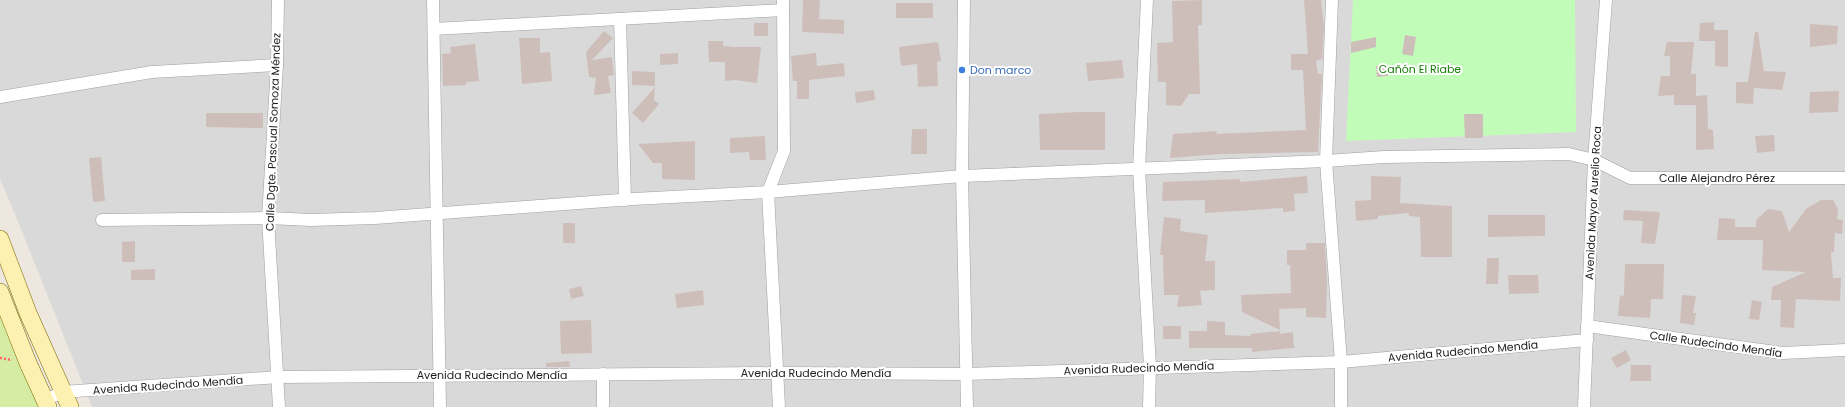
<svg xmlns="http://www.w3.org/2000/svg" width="1845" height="407" viewBox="0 0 1845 407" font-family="Poppins,sans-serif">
  <rect width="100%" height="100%" fill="#eee7e0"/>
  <!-- residential -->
  <polygon fill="#dad9d9" points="0,0 1845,0 1845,407 92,407 17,219 0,179"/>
  <!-- grass -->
  <polygon fill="#d6eca2" points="0,307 36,402 39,407 0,407"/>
  <!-- park -->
  <polygon fill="#c2fcb9" points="1353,0 1575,0 1576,132 1346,141"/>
  <!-- building -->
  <g fill="#cebeba">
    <polygon points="803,0 820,0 819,19 844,20 844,34 802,32"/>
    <polygon points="1202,0 1202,25 1198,25 1200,94 1189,94 1181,106 1166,105 1166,82 1158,82 1157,43 1173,42 1172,1"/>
    <polygon points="1304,0 1321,0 1324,27 1322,59 1316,61 1318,74 1322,74 1318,152 1221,154 1170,158 1173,134 1217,131 1216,134 1306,130 1303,70 1291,70 1291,54 1308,54"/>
    <rect x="896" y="3" width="37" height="15"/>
    <polygon points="1714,22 1714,30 1728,30 1728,67 1715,66 1715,41 1699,41 1700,23"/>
    <rect x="754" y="23" width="14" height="13"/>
    <polygon points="1810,24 1838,26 1837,44 1810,47"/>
    <polygon points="604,31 613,38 592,60 612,57 614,75 608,76 611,93 594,95 596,78 589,77 586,52"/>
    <polygon points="1755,32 1758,32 1764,71 1786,72 1782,90 1754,88 1753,104 1736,103 1736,82 1748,82"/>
    <polygon points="1405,35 1416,37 1413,56 1402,54"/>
    <polygon points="1376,37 1376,47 1351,53 1351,42"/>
    <polygon points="519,38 540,38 540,53 550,52 552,81 522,84"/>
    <polygon points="708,41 723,41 723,46 729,46 729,47 761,47 757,83 735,80 725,81 725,62 709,62"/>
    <polygon points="938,42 941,61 937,62 938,86 918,87 917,64 901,66 899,47"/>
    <polygon points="1667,42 1694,42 1691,74 1696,74 1696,96 1707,95 1708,129 1713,130 1714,149 1696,150 1696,105 1674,105 1674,95 1658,96 1661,76 1670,76 1670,56 1664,56"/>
    <polygon points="475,44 479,81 466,82 466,85 443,86 442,54 451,53 450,47"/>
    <polygon points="678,53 678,64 660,65 660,54"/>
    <polygon points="816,53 817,66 844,63 845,76 809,80 809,99 797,99 797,81 793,81 791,56"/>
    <polygon points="1122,60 1124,78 1088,81 1086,63"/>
    <polygon points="1387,65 1388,76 1377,77 1376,66"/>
    <polygon points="632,71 655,72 655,86 632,85"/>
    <polygon points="655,87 654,100 659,104 643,123 632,113"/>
    <polygon points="874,90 875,100 856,103 855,92"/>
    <polygon points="1839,91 1838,112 1809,113 1810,92"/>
    <polygon points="1079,112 1105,112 1105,150 1040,150 1039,114"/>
    <polygon points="206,113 263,113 263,128 206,127"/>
    <polygon points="1464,114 1483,114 1483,138 1465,138"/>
    <polygon points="912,129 927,129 927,154 911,154"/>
    <polygon points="1774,135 1775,151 1757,153 1755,136"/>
    <polygon points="765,136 766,160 750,160 749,152 730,153 730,138"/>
    <polygon points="695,141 695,180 662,179 662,163 653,163 638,144"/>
    <polygon points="101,157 105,201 93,202 89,158"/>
    <polygon points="1307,176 1308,193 1294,194 1295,211 1283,212 1283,208 1205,213 1205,200 1162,201 1163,182 1240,179 1240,182"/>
    <polygon points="1371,176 1401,177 1400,203 1452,206 1452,257 1421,257 1420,217 1409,216 1409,213 1378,216 1378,219 1356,221 1355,201 1371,200"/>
    <polygon points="1821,200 1833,200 1838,209 1837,219 1843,220 1842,234 1835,233 1834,252 1831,252 1833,278 1841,278 1840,301 1796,299 1794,328 1780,327 1781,300 1771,300 1772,287 1806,272 1762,270 1763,240 1717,240 1719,218 1735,219 1735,227 1756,227 1756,220 1768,209 1782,211 1789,232 1806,209"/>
    <polygon points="1624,210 1660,212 1655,244 1641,243 1643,221 1623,220"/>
    <polygon points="1488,215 1545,215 1545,236 1488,237"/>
    <polygon points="1164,217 1181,219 1180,231 1208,235 1205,261 1215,261 1215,290 1200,291 1202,305 1177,307 1179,295 1164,295 1163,255 1160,255"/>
    <rect x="563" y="223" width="12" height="20"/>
    <polygon points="135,241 135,262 122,262 122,242"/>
    <polygon points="1306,243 1325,243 1327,281 1326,318 1306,317 1306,308 1279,309 1280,330 1242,312 1241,295 1291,293 1290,265 1287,265 1287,250 1306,250"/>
    <polygon points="1487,258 1499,258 1498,284 1486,284"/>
    <polygon points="1625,264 1664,264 1663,299 1651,299 1650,318 1618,316 1620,295 1624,296"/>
    <polygon points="155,269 155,280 131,280 131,270"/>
    <polygon points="1508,275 1538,275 1539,293 1509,294"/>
    <polygon points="581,286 584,296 571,299 569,289"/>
    <polygon points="703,290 704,305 677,308 675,294"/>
    <polygon points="1682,295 1696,296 1693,313 1696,313 1694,325 1680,323"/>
    <polygon points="1752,300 1762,302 1759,320 1749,319"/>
    <polygon points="591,320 592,353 561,354 560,321"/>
    <polygon points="1207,321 1225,322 1225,335 1251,336 1250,334 1280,331 1280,334 1293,332 1294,348 1252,352 1252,348 1189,348 1189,331 1207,331"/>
    <rect x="1163" y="326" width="18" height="13"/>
    <polygon points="1626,350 1631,360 1617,368 1611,358"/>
    <polygon points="569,361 570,367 546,367 546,363"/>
    <polygon points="1631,365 1651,365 1651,381 1630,381"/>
  </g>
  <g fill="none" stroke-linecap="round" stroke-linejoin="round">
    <defs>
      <g id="street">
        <polyline points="278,0 277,65 268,218 279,407"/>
        <polyline points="433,0 440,407"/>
        <polyline points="964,0 962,176 967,407"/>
        <polyline points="1147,0 1139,169 1150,367 1149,407"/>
        <polyline points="1332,0 1326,161 1341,362 1341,407"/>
        <polyline points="620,19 625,200"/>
        <polyline points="434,29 783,10"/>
        <polyline points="0,97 152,72 277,65"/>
        <polyline points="102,220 268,218 311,220 375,218 633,199 768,192 962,176 1326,161 1384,157 1569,154 1594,160 1630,178 1845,178"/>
        <polyline points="1587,326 1783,353 1845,350"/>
        <polyline points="46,400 62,392 279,377 778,373 967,374 1341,362 1587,340"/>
        <polyline points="603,407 603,374"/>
        <polyline points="779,407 768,192 784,151 783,0"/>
        <polyline points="1584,407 1594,160 1606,0"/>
      </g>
      <g id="secondary">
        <polyline points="0,239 28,313 70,407"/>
        <polyline points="0,292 28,363 48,407"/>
      </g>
    </defs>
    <!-- street casing -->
    <use href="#street" stroke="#a0a0a0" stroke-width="13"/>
    <!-- secondary casing -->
    <use href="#secondary" stroke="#756900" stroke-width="18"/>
    <!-- path -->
    <polyline stroke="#ff6072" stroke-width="2.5" stroke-dasharray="2 2" stroke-linecap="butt" points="0,358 12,360"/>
    <!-- street -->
    <use href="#street" stroke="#fff" stroke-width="12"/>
    <!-- secondary -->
    <use href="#secondary" stroke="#fdf0b0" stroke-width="17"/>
  </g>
  <!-- markers -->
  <circle fill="#3f7fe0" stroke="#fff" stroke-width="1.5" cx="962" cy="70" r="4"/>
  <g text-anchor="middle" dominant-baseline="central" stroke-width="4" stroke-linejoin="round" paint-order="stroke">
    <!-- park labels -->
    <g font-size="11" fill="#157e05" stroke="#fff">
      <text x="1420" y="69">Cañón El Riabe</text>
    </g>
    <!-- shop labels -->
    <g font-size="11" fill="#366cbe" stroke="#fff" text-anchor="start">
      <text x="970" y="70">Don marco</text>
    </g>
    <!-- street labels -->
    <g font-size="11" fill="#1c1c1c" stroke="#fff">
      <text transform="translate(273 132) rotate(-88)">Calle Dgte. Pascual Somoza Méndez</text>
      <text x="1717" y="178">Calle Alejandro Pérez</text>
      <text transform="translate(1593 203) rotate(-87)">Avenida Mayor Aurelio Roca</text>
      <text transform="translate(1716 344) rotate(8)">Calle Rudecindo Mendía</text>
      <text transform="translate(1463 351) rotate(-5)">Avenida Rudecindo Mendía</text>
      <text transform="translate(1139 368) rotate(-2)">Avenida Rudecindo Mendía</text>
      <text x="816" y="373">Avenida Rudecindo Mendía</text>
      <text x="492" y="375">Avenida Rudecindo Mendía</text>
      <text transform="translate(168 385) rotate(-4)">Avenida Rudecindo Mendía</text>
    </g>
  </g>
</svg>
